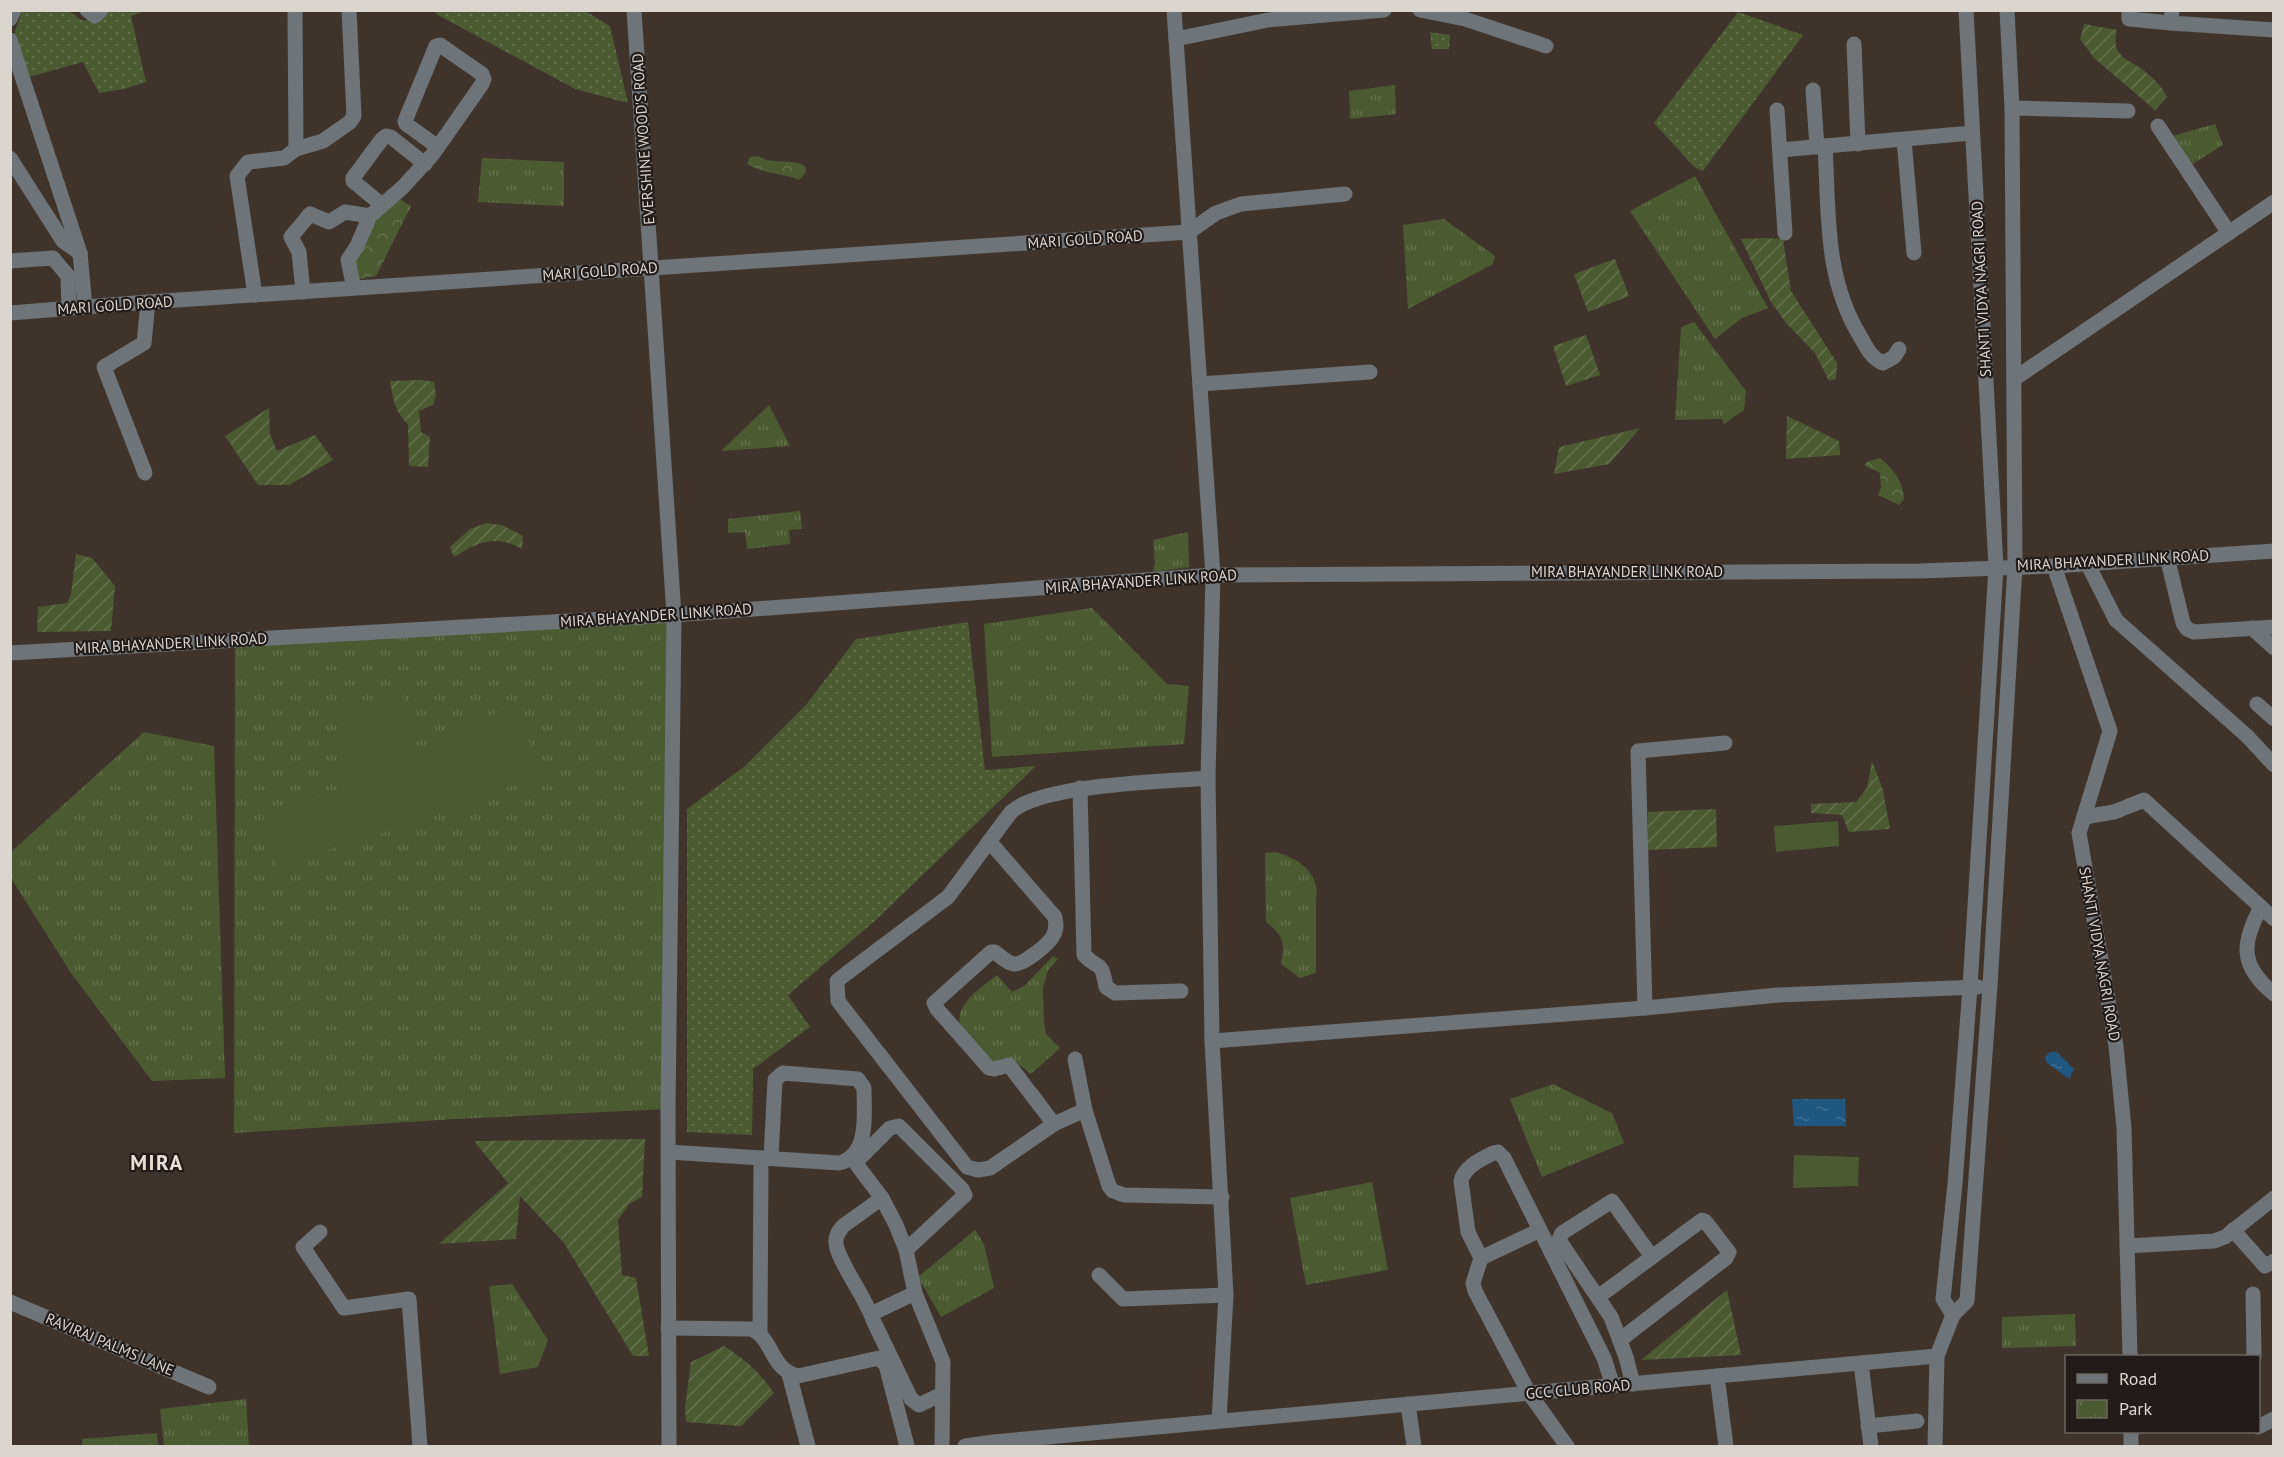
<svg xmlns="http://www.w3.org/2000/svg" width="2284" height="1457" viewBox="0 0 2284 1457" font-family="'PT Sans',sans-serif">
  <defs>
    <pattern id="grass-dots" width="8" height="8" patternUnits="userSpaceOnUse" patternTransform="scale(1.5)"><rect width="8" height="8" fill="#4c5a31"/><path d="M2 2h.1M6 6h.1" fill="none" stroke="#65714e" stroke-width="1.8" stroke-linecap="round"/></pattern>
    <pattern id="forest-crowns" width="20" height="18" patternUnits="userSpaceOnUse" patternTransform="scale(1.5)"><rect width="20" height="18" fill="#4c5a31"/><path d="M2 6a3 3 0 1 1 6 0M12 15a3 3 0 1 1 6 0" fill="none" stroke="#65714e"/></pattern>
    <pattern id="park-tufts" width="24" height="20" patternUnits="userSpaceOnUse" patternTransform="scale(1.5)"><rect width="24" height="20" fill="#4c5a31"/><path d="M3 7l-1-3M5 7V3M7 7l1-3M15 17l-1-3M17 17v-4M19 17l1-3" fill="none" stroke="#65714e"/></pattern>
    <pattern id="garden-furrows" width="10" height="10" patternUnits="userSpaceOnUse" patternTransform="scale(1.5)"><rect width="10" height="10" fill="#4c5a31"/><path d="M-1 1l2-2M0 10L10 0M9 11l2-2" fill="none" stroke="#65714e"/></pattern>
    <pattern id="water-ripples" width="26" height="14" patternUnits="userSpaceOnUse" patternTransform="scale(1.5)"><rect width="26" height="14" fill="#205780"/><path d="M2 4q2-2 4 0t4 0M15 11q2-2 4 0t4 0" fill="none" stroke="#406e91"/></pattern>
  </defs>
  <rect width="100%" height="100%" fill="#3e342c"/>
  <!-- grass -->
  <g fill="url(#grass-dots)">
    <polygon points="22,11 69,11 81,20 93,20 108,11 144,11 131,16 146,82 124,89 99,93 83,62 29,77 14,34"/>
    <polygon points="434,11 585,11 610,26 628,103 575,89 438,15"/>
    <polygon points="1738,12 1803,35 1703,171 1694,167 1654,123"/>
    <polygon points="1430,32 1450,35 1449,49 1432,49"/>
    <polygon points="968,622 985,770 1036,766 877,919 788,995 810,1027 753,1069 752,1135 687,1132 687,809 745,766 806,705 856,639"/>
  </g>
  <!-- forest -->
  <g fill="url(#forest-crowns)">
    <path d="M 758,156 C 771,165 790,158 805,166 L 806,172 L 799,180 C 780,172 766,175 747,164 L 750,157 Z"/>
    <polygon points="398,198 411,206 376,276 359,279 352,257 367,243 377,210 387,212"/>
    <path d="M 1880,458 C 1893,468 1904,483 1904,499 L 1899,505 L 1878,495 L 1881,488 L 1880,473 L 1865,466 L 1866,462 Z"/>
  </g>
  <!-- park -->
  <g fill="url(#park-tufts)">
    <polygon points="1395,85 1396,114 1350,119 1349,91"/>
    <polygon points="2215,124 2223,145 2189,166 2172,136"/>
    <polygon points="482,158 564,162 564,206 478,202"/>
    <polygon points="1695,176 1768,308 1742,318 1715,339 1630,211"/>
    <polygon points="1444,219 1495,256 1493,264 1408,309 1403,225"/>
    <polygon points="1694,322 1746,391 1744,410 1724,424 1722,419 1675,420 1681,327"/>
    <polygon points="769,405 790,446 721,451"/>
    <polygon points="800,511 802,529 789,530 790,544 747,549 745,532 728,533 728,519"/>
    <polygon points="1188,532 1189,567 1153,572 1155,563 1153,540"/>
    <polygon points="1092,608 1167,684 1189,686 1184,744 992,757 984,624"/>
    <polygon points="674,615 668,1109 455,1119 234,1133 235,639"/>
    <polygon points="144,732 214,746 225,1078 152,1081 71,973 11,878 11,852"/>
    <path d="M 1275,852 C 1298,858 1321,873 1316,900 L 1316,973 L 1300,978 L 1281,964 C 1285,943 1284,936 1266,922 L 1265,853 Z"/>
    <path d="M 1053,956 L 1058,959 L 1048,970 L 1043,988 L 1044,1022 L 1046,1034 L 1060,1048 L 1031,1074 L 1012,1059 L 1003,1058 L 993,1065 C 985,1057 973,1048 966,1039 C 945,1010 978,990 997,975 L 1012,992 L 1024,986 Z"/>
    <polygon points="1553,1084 1612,1113 1624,1143 1542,1177 1510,1099"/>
    <polygon points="1372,1182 1388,1270 1306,1285 1290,1198"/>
    <polygon points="975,1230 984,1244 994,1288 941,1317 918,1277"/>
    <polygon points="512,1284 548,1340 538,1367 500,1374 489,1286"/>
    <polygon points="2075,1314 2076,1346 2002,1348 2002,1317"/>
    <polygon points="246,1399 249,1446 164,1446 160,1409"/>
    <polygon points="157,1433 158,1446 82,1446 82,1439"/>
  </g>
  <!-- garden -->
  <g fill="url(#garden-furrows)">
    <path d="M 2084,24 L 2117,30 C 2116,37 2114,43 2117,49 C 2121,59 2134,63 2142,69 C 2152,77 2162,86 2167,97 L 2155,110 L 2094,58 L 2080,39 Z"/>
    <polygon points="1763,238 1783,239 1791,291 1837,363 1836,379 1829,381 1815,353 1786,323 1771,302 1741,239"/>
    <polygon points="1615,259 1629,296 1588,312 1574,274"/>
    <polygon points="1586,335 1600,375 1566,386 1553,346"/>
    <path d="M 420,380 L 434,382 L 436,395 L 433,405 L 419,411 L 421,432 L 430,437 L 428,467 L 409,466 L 408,424 C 395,413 393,397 390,381 Z"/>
    <polygon points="269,408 270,434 277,451 315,435 333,460 289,485 258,485 225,436"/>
    <polygon points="1787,416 1839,441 1840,455 1786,459"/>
    <polygon points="1640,428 1609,464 1554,474 1559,447"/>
    <path d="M 486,523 L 502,525 L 523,536 L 522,549 C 495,534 478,542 454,557 L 450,547 L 470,529 Z"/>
    <polygon points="76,554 92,558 115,586 111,631 37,632 38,607 67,603 71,594"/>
    <polygon points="1872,761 1883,790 1890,829 1849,832 1842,815 1811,813 1811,804 1856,802 1867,788"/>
    <polygon points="1716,809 1717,847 1648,850 1648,812"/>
    <polygon points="645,1139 642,1197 629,1204 618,1220 622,1275 636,1278 649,1356 633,1356 564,1243 520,1196 516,1239 439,1244 508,1183 474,1141"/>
    <polygon points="1727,1290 1741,1355 1641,1360"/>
    <path d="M 724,1346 C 745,1359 760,1373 774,1393 L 741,1426 L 686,1422 L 685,1408 L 691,1362 Z"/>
  </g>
  <!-- pitch -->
  <g fill="#4c5a31">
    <polygon points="403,694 416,750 514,704 542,774 423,820 277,866 263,818 344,789 342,708"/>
    <polygon points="1838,821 1839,846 1776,852 1774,826"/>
    <polygon points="1794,1155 1859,1157 1858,1186 1793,1188"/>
  </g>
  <!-- water -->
  <g fill="url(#water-ripples)">
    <polygon points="2050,1052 2057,1052 2074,1069 2069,1079 2047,1063 2045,1057"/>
    <polygon points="1792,1099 1845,1099 1846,1126 1794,1126"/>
  </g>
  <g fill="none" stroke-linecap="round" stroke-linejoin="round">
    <!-- minor -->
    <g stroke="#6e7478" stroke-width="15">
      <polyline points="87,10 95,16 101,10"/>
      <polyline points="295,10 296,149"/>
      <polyline points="634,10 674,615 668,1109 669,1446"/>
      <polyline points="1174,10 1213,575 1208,778 1212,1041 1226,1295 1219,1421"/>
      <polyline points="1420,10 1465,19 1546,46"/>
      <polyline points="2129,10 2129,19 2171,23"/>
      <polyline points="2172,10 2171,23 2274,30"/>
      <polyline points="10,19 14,10"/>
      <polyline points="1176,39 1268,20 1384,10"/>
      <polyline points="10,40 80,253 85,307"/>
      <polyline points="1854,44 1858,144"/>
      <polyline points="1813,90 1817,147"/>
      <polyline points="2012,108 2128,111"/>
      <polyline points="1777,110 1785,233"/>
      <polyline points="2158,126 2229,233"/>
      <polyline points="1904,140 1914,253"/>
      <path d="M 1825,146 C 1829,212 1824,277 1860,336 C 1867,348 1870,357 1883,363 L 1894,357 L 1899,349"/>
      <polyline points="1780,150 1972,133"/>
      <polyline points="10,158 63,241 80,253"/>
      <polyline points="382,205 353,181 353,178 382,139 386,136 391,137 425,164"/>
      <polyline points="10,261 53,258 68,276 69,308"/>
      <polyline points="354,288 348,260 357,246 370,216 403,187 433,154 482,84 484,79 482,74 440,45 436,46 405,121 406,124 438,147"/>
      <polyline points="303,292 299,252 291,237 310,214 329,222 345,212 370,216"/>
      <polyline points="255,295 237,176 248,162 284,158 296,149 323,141 350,122 354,116 349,10"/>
      <polyline points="10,313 148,302 1189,232 1216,213 1241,204 1345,194"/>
      <polyline points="2014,379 2274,202"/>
      <polyline points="1200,384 1370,372"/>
      <polyline points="145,473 104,367 144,343 148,302"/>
      <polyline points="2167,557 2183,623 2187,629 2194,632 2274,627"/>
      <polyline points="2087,563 2116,620 2247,736 2274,765"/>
      <polyline points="2054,566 2110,731 2079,833 2116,1046 2124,1128 2130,1356"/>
      <polyline points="2252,628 2274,648"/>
      <polyline points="10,653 674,615 1213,575 1920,571 2054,566 2274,551"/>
      <polyline points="2257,704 2274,719"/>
      <path d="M 1208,778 C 1163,782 1042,784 1011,812 L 948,897 L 847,973 L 837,981 L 838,1001 L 967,1167 L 978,1170 L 990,1168 L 1054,1124 L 1085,1110 L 1109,1186 L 1113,1191 L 1124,1195 L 1222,1197"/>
      <path d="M 1080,788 L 1084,955 C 1100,972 1101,958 1106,987 L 1115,993 L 1181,991"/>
      <polyline points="2084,817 2114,812 2144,800 2274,919"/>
      <path d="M 989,841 L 1055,917 C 1056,924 1057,930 1053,936 C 1049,944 1024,964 1015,964 C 1008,964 1000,956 995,952 L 991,952 L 934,1003 L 937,1009 L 989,1068 L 994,1069 L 1009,1065 L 1054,1124"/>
      <path d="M 2261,907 C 2241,944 2240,966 2274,994"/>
      <polyline points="1645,1008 1638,751 1725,743"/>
      <polyline points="1212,1041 1645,1008 1778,995 1978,987"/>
      <polyline points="1075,1059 1085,1110"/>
      <polyline points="669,1152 761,1158 760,1332"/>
      <path d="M 761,1158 L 839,1163 C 870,1156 864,1112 864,1088 L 858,1079 L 783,1073 L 775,1080 L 771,1158"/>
      <path d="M 882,1198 L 843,1226 C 839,1231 835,1236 836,1243 C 837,1260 866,1298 873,1320 L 911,1399 L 919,1405 L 942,1394"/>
      <polyline points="2233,1230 2265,1266 2274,1261"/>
      <polyline points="320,1232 303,1247 344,1308 409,1299 420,1446"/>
      <polyline points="2127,1246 2214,1241 2225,1237 2274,1198"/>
      <polyline points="906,1250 965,1195 962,1189 899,1126 890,1128 858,1160 857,1165 882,1198 896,1225 906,1250 915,1293 943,1362 942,1446"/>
      <polyline points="1481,1258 1540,1230"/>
      <polyline points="1099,1275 1123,1299 1226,1295"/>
      <polyline points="2253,1294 2254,1356"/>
      <polyline points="1598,1297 1652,1257 1612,1201 1562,1233 1559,1240 1611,1317 1626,1357 1633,1384"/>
      <polyline points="10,1302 209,1387"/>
      <polyline points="871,1314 915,1293"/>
      <polyline points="1953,1315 1943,1299 1955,1184 1970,987 1996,567 1966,10"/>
      <path d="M 668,1328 L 752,1329 C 774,1340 770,1369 798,1376 L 879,1358 L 886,1365 L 907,1446"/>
      <polyline points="1620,1340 1726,1258 1729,1252 1705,1221 1702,1220 1652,1257"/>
      <polyline points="1861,1363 1871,1446"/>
      <polyline points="789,1374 808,1446"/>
      <polyline points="1717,1376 1726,1446"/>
      <polyline points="1408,1404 1414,1446"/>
      <polyline points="1868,1426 1917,1421"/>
      <polyline points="2258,1427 2274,1419"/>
      <polyline points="965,1446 993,1442 1937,1356"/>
      <path d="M 1567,1446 L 1529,1393 L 1475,1291 L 1473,1283 L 1481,1258 L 1468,1232 L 1461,1181 C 1464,1167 1481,1159 1493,1153 L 1498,1152 L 1504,1158 L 1604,1358 L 1613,1386"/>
      <polyline points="1935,1446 1937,1356 1953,1315 1967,1301 1990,986 2015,566 2012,108 2007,10"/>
      <polyline points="2131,1446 2131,1432"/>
    </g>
  </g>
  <g text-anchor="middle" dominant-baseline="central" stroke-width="4.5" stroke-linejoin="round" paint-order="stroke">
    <!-- street labels -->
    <g font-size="15" fill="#dbd5d0" stroke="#211c19">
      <text transform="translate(643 139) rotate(-94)">EVERSHINE WOOD'S ROAD</text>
      <text transform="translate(1085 239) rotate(-4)">MARI GOLD ROAD</text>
      <text transform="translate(600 271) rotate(-4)">MARI GOLD ROAD</text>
      <text transform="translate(1981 289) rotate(-93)">SHANTI VIDYA NAGRI ROAD</text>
      <text transform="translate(115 305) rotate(-4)">MARI GOLD ROAD</text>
      <text transform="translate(2113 560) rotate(-3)">MIRA BHAYANDER LINK ROAD</text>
      <text x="1627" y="571">MIRA BHAYANDER LINK ROAD</text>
      <text transform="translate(1141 581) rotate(-4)">MIRA BHAYANDER LINK ROAD</text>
      <text transform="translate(656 615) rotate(-4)">MIRA BHAYANDER LINK ROAD</text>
      <text transform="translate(171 643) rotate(-3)">MIRA BHAYANDER LINK ROAD</text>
      <text transform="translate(2100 954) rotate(80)">SHANTI VIDYA NAGRI ROAD</text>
      <text transform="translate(110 1344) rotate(23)">RAVIRAJ PALMS LANE</text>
      <text transform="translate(1578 1389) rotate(-5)">GCC CLUB ROAD</text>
    </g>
    <!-- district labels -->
    <g font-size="21" font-weight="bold" letter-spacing="1.5" fill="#ebded4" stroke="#211c19">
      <text x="157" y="1162">MIRA</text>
    </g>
  </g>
  <!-- border -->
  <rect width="2284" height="1457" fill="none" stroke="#dbd5d0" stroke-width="24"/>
  <!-- legend -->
  <rect x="2065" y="1355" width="195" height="78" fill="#211c19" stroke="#6b6662" stroke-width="1.5"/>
  <rect x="2077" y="1374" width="30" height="9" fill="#6e7478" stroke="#6b6662" stroke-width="1.5"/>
  <text x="2119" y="1385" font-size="18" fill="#dbd5d0">Road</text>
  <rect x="2077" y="1400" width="30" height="18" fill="url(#park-tufts)" stroke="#6b6662" stroke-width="1.5"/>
  <text x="2119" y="1415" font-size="18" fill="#dbd5d0">Park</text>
</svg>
